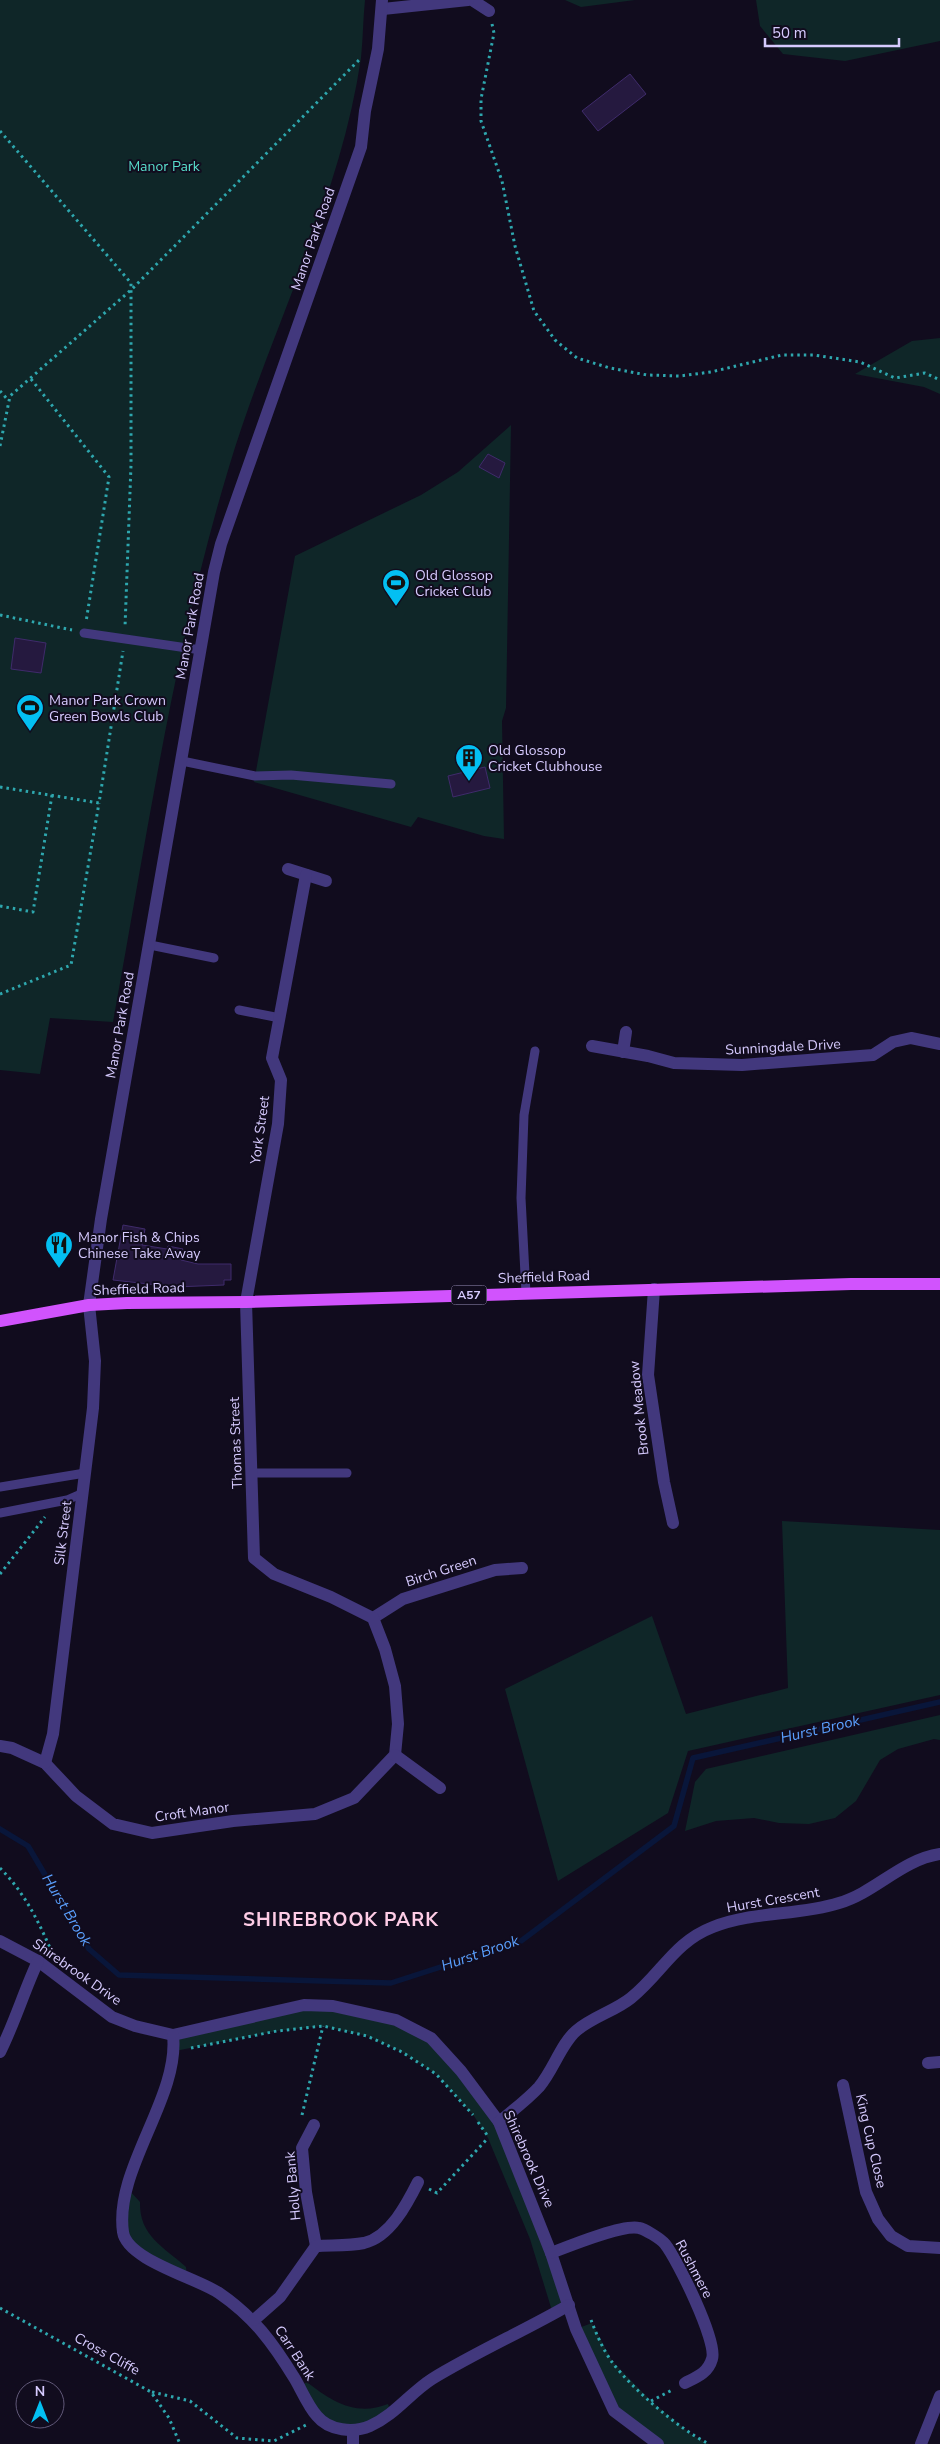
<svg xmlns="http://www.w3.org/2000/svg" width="940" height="2444" viewBox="0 0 940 2444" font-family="'Nunito Sans',sans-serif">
  <rect width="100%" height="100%" fill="#110c1e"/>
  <!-- green -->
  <g fill="#0f2628">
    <path d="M 0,0 L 365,0 C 363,19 363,39 361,58 C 340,201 270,330 229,467 C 174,648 147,836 113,1022 L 50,1018 L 40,1074 L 0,1070 Z"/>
    <polygon points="565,0 635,0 581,7"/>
    <polygon points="756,0 940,0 940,41 845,61 783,54 760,26"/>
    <polygon points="940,338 940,394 924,387 855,374 912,341"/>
    <polygon points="511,425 506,708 502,721 504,839 484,836 418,817 411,827 254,782 295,556 421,495 458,472"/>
    <polygon points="782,1521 940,1530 940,1695 688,1751 668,1813 558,1881 505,1689 652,1616 686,1714 788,1688"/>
    <polygon points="940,1715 940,1740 934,1739 898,1749 880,1760 856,1801 835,1818 809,1824 779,1823 754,1818 716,1821 685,1831 695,1782 706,1769"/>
    <polygon points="304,2005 396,2020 431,2038 484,2100 569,2305 553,2314 530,2239 488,2138 474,2116 436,2074 402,2052 367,2036 323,2026 277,2031 175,2051 173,2035"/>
    <path d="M 128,2189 L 140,2202 C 139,2236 164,2247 186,2267 L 187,2278 L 172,2271 L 123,2234 Z"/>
    <polygon points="592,2323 612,2361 651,2401 692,2435 709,2444 658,2444 614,2411 576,2329"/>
    <path d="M 307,2382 C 331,2401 356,2417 388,2404 L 391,2413 L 370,2426 L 333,2427 L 299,2387 Z"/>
  </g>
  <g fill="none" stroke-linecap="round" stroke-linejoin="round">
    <!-- stream -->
    <polyline stroke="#09163a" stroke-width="5.5" points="0,1829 28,1846 89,1949 119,1975 391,1983 521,1941 674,1826 693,1758 940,1702"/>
  </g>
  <!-- building -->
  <g fill="#25193f" stroke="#3f2b6b">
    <polygon points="630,74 646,94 598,131 582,111"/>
    <polygon points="488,454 505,463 499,478 479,467"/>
    <polygon points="15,638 46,643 41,673 11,669"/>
    <polygon points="485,767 490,788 453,797 448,776"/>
    <polygon points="123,1225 145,1229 142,1245 167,1249 168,1246 183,1249 181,1260 198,1264 231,1264 231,1280 224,1280 224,1285 175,1287 113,1280"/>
  </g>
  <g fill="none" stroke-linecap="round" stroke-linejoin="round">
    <!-- path -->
    <g stroke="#2ea7ae" stroke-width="3" stroke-dasharray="2.5 4" stroke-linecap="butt">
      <polyline points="492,24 494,33 481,99 481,121 502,181 515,246 534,311 555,340 577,358 610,368 647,375 680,376 711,372 782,355 814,355 860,362 895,378 925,373 940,380"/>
      <polyline points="0,131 131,283 131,465 125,627"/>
      <polyline points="31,379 109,477 86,622"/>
      <polyline points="0,391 8,400"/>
      <polyline points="0,446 10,396 132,289 361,58"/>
      <polyline points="0,615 72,630"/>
      <polyline points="0,787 99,803 123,651"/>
      <polyline points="0,906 33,912 52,795"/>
      <polyline points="0,994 71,965 99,803"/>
      <polyline points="0,1574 45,1517"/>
      <path d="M 0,1868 C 23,1891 37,1918 50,1948 L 47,1951"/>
      <polyline points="191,2048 277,2031 323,2026 367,2036 402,2052 436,2074 473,2115"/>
      <polyline points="302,2115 323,2026"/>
      <polyline points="478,2122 487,2135"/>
      <polyline points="429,2189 437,2193 488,2138"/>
      <polyline points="0,2308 151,2392 169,2418 180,2444"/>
      <path d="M 591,2320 C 596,2333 603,2350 612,2362 C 632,2389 679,2429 709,2444"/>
      <polyline points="152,2392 190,2401 237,2438 274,2441 306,2425"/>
      <polyline points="651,2401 674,2389"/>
    </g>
    <!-- lane -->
    <g stroke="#42387d" stroke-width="9">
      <polyline points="84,633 201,650"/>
      <polyline points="182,761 255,776 291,775 391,784"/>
      <polyline points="150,945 214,958"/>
      <polyline points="239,1010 280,1018"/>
      <polyline points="526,1293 521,1198 524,1115 535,1051"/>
      <polyline points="252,1473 347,1473"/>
      <polyline points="0,1487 85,1473"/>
      <polyline points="0,1513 67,1500 83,1493"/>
    </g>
    <!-- street -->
    <g stroke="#42387d" stroke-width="12">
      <polyline points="472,0 489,11"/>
      <polyline points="383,9 468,0"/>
      <polyline points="288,869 326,881"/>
      <polyline points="592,1046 648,1056 674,1063 742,1065 873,1055 893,1042 911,1038 940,1044"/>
      <polyline points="623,1052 626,1032"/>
      <polyline points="654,1289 648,1375 664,1482 673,1523"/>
      <polyline points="373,1618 403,1599 495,1570 522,1568"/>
      <polyline points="0,1746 12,1748 45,1763 76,1796 113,1824 152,1833 233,1821 315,1814 354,1798 395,1755 398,1724 395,1686 385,1649 373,1618 331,1597 274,1574 254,1558 246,1302 278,1124 281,1080 272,1058 306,875"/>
      <polyline points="395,1755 440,1788"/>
      <polyline points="45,1763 53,1734 93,1408 95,1361 89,1305 101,1219 214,572 221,544 361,147 365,111 378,49 382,0"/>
      <polyline points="0,1941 38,1961 112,2017 135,2026 173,2035 304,2005 333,2006 396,2020 431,2038 461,2071 499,2122 551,2253 576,2329 614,2411 658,2444"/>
      <path d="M 173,2035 C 180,2097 114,2169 123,2232 C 127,2260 197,2278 219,2293 C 254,2317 273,2343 295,2379 C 302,2391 308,2406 317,2416 C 329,2431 354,2433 370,2426 C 395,2415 410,2393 432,2379 C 476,2352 524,2331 569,2305"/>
      <path d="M 0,2052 C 15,2022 24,1991 38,1961"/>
      <polyline points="928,2063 940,2062"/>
      <polyline points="843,2085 866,2192 878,2219 891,2236 908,2246 940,2248"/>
      <path d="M 499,2122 C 512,2111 527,2100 539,2087 C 553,2071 561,2044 576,2031 C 592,2017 615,2011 631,1998 C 662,1973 674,1942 713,1927 C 753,1911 798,1916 839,1903 C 876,1892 901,1860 940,1854"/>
      <polyline points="314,2125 302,2148 306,2192 316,2246"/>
      <path d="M 551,2253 C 569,2246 623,2224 639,2228 C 645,2229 661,2239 665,2244 C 677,2259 718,2342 712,2359 C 708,2373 697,2377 685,2383"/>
      <path d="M 254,2320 L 280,2297 L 316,2246 C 331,2245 349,2246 364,2243 C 390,2237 407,2204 418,2182"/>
      <polyline points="353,2431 353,2444"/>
      <polyline points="921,2444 940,2396"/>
    </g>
    <!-- primary -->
    <polyline stroke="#d153fd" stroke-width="12" points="0,1321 89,1305 127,1303 246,1302 851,1284 940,1284"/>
  </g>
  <!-- icons -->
  <defs>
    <symbol id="stadium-pin" viewBox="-11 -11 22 30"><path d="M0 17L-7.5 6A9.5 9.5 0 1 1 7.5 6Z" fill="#03bff2" stroke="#110c1e"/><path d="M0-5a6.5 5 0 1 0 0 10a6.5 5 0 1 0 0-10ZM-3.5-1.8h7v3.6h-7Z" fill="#111"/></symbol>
    <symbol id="building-pin" viewBox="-11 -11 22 30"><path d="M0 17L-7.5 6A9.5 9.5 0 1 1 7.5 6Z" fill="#03bff2" stroke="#110c1e"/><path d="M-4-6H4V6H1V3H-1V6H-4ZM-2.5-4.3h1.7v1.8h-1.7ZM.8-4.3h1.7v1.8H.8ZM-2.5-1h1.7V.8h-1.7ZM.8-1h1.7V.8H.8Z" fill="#111"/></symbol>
    <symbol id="restaurant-pin" viewBox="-11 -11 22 30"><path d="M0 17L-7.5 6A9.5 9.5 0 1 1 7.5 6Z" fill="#03bff2" stroke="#110c1e"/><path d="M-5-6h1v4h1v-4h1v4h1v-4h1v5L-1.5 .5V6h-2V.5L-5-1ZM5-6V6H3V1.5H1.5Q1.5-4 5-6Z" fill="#111"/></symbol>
  </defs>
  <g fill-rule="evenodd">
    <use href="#stadium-pin" x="380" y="567" width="32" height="43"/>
    <use href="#stadium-pin" x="14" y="692" width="32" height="43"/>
    <use href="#building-pin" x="453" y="742" width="32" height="43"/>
    <use href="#restaurant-pin" x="43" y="1229" width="32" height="43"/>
  </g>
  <g text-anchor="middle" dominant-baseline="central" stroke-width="4" stroke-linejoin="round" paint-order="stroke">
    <!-- shield labels -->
    <rect fill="#110c1e" stroke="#9b91bb" stroke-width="1" x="451.5" y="1285.5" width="35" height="19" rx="4"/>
    <g font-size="12" font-weight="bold" fill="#d6cafe">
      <text x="469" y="1295">A57</text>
    </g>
    <!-- park labels -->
    <g font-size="14" fill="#58ddcb" stroke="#110c1e">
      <text x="164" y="166">Manor Park</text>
    </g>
    <!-- street labels -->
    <g font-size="14" fill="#d6cafe" stroke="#110c1e">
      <text transform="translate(313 239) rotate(-71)">Manor Park Road</text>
      <text transform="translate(190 626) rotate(-80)">Manor Park Road</text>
      <text transform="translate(120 1025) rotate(-80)">Manor Park Road</text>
      <text transform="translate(783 1047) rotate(-3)">Sunningdale Drive</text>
      <text transform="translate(260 1130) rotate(-82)">York Street</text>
      <text transform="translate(544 1277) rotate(-2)">Sheffield Road</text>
      <text transform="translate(139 1289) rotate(-2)">Sheffield Road</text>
      <text transform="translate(639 1408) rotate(-96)">Brook Meadow</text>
      <text transform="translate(236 1443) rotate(-92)">Thomas Street</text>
      <text transform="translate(63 1533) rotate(-83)">Silk Street</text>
      <text transform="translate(441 1571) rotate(-18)">Birch Green</text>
      <text transform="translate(192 1812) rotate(-8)">Croft Manor</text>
      <text transform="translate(773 1900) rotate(-10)">Hurst Crescent</text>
      <text transform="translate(77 1972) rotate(35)">Shirebrook Drive</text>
      <text transform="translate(871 2141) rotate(77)">King Cup Close</text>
      <text transform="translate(529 2159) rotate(66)">Shirebrook Drive</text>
      <text transform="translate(293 2186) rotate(-95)">Holly Bank</text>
      <text transform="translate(694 2269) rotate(62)">Rushmere</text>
      <text transform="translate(295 2353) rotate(57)">Carr Bank</text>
      <text transform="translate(107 2354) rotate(29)">Cross Cliffe</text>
    </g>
    <!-- poi labels -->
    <g font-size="14" fill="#d6cafe" stroke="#110c1e" text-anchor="start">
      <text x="415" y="575">Old Glossop<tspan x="415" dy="16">Cricket Club</tspan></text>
      <text x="49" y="700">Manor Park Crown<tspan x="49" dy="16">Green Bowls Club</tspan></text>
      <text x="488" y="750">Old Glossop<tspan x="488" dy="16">Cricket Clubhouse</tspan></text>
      <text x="78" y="1237">Manor Fish &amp; Chips<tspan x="78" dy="16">Chinese Take Away</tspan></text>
    </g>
    <!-- water labels -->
    <g font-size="15" font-style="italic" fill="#5a9ffd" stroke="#110c1e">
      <text transform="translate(820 1729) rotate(-13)">Hurst Brook</text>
      <text transform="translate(67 1910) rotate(59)">Hurst Brook</text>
      <text transform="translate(480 1953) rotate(-19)">Hurst Brook</text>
    </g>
    <!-- district labels -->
    <g font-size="19" font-weight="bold" letter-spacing="1" fill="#fecce6" stroke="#110c1e">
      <text x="341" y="1920">SHIREBROOK PARK</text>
    </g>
  </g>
  <!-- north arrow -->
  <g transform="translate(40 2404)"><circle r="24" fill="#110c1e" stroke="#605878"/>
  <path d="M0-4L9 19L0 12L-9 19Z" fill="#03bff2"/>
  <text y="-8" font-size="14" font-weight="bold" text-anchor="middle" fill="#d6cafe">N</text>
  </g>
  <!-- scale -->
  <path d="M765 38v8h134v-8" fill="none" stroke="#d6cafe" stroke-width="2.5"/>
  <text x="772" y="38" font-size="15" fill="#d6cafe" stroke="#110c1e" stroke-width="4" paint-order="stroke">50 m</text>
</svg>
